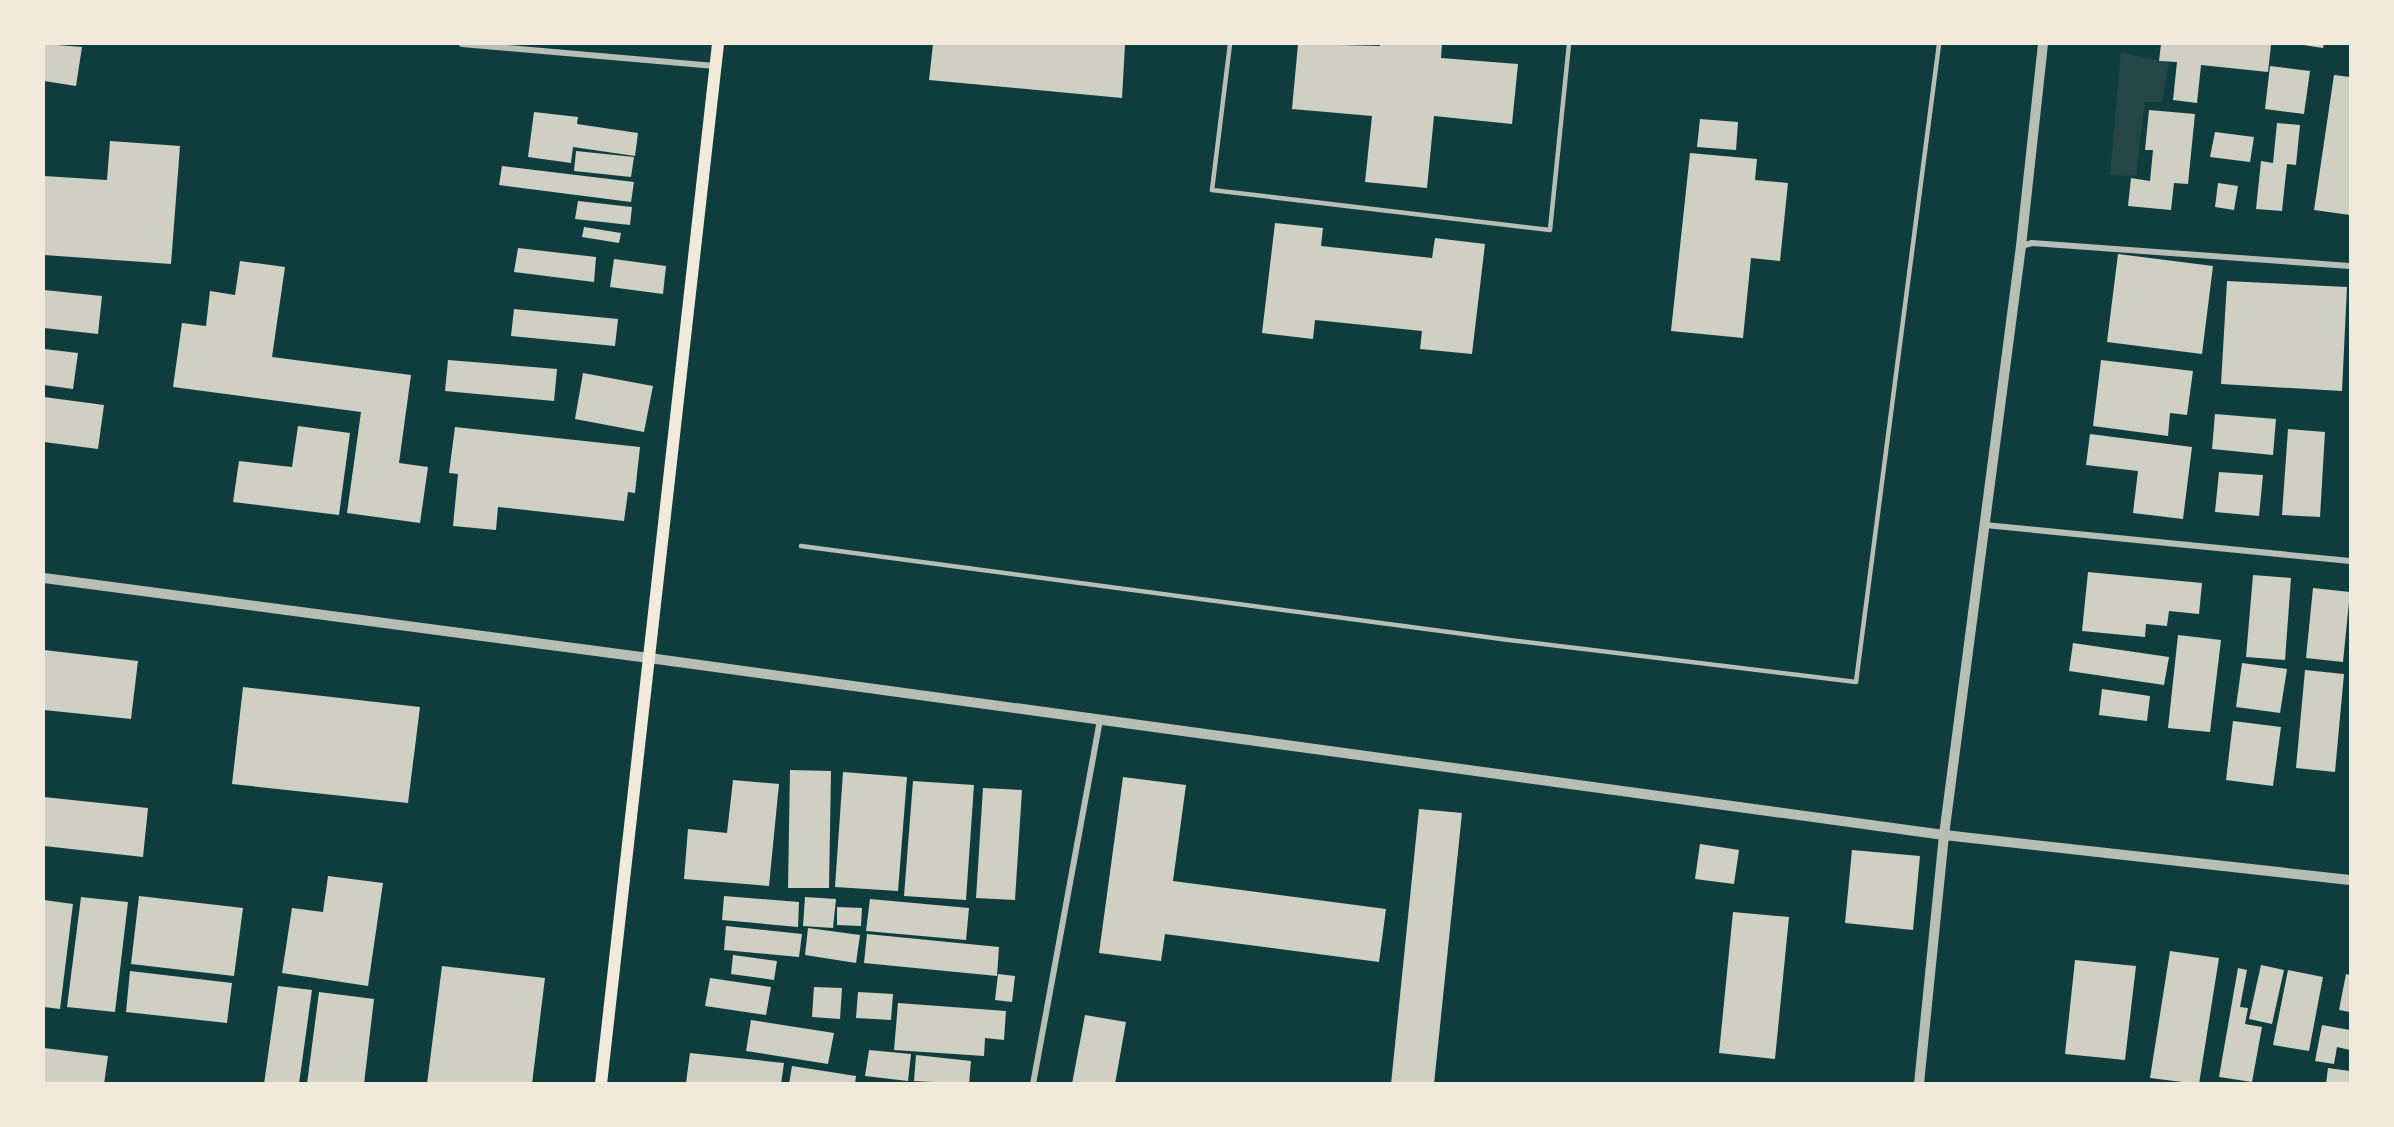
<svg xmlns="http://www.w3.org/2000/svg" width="2394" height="1127" viewBox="0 0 2394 1127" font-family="Spectral,serif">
  <rect width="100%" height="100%" fill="#0f3d3e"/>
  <!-- green -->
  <polygon fill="#244646" points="2121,52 2169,63 2162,102 2145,102 2136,176 2110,175"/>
  <!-- building -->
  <g fill="#cfcfc3">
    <polygon points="44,44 82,47 76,86 44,81"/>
    <polygon points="933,44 1125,44 1122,98 929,80"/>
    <polygon points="1298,44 1380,46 1380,44 1442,44 1441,58 1518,64 1512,124 1434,116 1427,188 1365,182 1372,116 1292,109"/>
    <polygon points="2161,44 2271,45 2268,72 2201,65 2197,103 2173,100 2177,62 2159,61"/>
    <polygon points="2297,44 2324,44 2323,48"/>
    <polygon points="2270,66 2310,71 2304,114 2265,109"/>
    <polygon points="2334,75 2350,77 2350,215 2314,210"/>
    <polygon points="2149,110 2195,114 2188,184 2174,183 2171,210 2128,206 2131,178 2150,181 2153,150 2145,150"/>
    <polygon points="534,112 578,117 577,124 638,133 635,156 573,147 571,163 528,157"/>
    <polygon points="1700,119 1738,122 1736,150 1697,147"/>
    <polygon points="2277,123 2300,125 2296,165 2287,164 2282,211 2256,209 2261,161 2273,163"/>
    <polygon points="2215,132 2254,137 2250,162 2210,157"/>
    <polygon points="110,141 180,146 171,264 44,255 44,176 107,180"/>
    <polygon points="576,151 634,157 631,177 574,171"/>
    <polygon points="1690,153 1757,159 1755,180 1788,183 1780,261 1751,258 1743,338 1671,331"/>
    <polygon points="502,166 634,182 631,202 499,185"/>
    <polygon points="2218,183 2238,186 2234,210 2215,207"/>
    <polygon points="578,201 632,207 630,225 575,219"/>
    <polygon points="1275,223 1323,228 1321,246 1432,258 1435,238 1485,244 1472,354 1420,349 1422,331 1315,320 1313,339 1262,333"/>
    <polygon points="584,227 621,233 619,243 582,237"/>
    <polygon points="518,248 596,257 594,282 514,272"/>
    <polygon points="2118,254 2213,266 2202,354 2107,342"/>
    <polygon points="614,259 666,266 663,294 610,287"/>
    <polygon points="240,261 285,267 272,357 411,375 399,463 428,467 420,523 347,513 361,412 173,387 182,323 206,326 210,291 235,295"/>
    <polygon points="2227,281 2347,287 2342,391 2221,384"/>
    <polygon points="44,290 102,296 98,334 44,328"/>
    <polygon points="514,309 618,319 615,346 511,336"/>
    <polygon points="44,349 78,353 73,389 44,385"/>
    <polygon points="448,360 557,369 554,401 445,391"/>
    <polygon points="2101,360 2193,371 2187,415 2170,413 2168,436 2093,426"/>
    <polygon points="583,373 653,386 644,432 575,419"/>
    <polygon points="44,397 104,405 98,449 44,442"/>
    <polygon points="2215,414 2276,419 2273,455 2212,449"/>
    <polygon points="298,426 350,433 339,515 233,502 239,461 292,467"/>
    <polygon points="455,427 640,447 635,493 628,492 624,521 498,507 496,530 453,526 458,474 449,473"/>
    <polygon points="2288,429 2325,432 2320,517 2282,515"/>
    <polygon points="2090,434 2192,447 2183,519 2133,513 2138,471 2086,465"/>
    <polygon points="2219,472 2263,475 2259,516 2215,512"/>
    <polygon points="2088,572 2202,583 2199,614 2169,611 2167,626 2146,624 2145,637 2082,631"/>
    <polygon points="2253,575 2291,578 2285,660 2246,657"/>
    <polygon points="2313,588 2350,592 2343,662 2306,658"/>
    <polygon points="2178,635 2221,640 2210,732 2168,728"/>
    <polygon points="2073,643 2169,657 2164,685 2069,671"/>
    <polygon points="44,650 138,661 131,719 44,710"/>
    <polygon points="2242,663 2287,669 2280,713 2236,707"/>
    <polygon points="2305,670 2344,674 2335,772 2296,768"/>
    <polygon points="243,687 420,707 408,803 232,784"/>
    <polygon points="2102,689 2150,696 2147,721 2099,715"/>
    <polygon points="2233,721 2281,727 2273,786 2226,780"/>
    <polygon points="790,770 831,771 829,888 788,888"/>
    <polygon points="843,772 907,777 898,891 835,887"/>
    <polygon points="1123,777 1186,785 1173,881 1386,909 1379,962 1165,934 1161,961 1099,953"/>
    <polygon points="733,780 779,784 769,886 684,879 688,829 727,833"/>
    <polygon points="913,781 974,785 966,900 904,896"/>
    <polygon points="983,788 1022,790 1015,900 976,898"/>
    <polygon points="44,797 148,808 143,857 44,846"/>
    <polygon points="1419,809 1462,813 1434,1084 1391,1084"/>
    <polygon points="1700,844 1739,850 1734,884 1695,879"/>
    <polygon points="1852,850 1920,856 1913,930 1845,923"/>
    <polygon points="328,876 383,883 368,986 282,973 292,908 323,912"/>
    <polygon points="139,896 243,908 234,976 131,964"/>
    <polygon points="724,896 799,902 798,927 722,920"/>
    <polygon points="81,897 128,902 115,1012 67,1007"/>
    <polygon points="805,897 836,899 833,928 803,926"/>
    <polygon points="870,899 969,908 966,940 866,931"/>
    <polygon points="44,900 73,904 60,1009 44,1007"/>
    <polygon points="837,907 862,908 861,926 837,925"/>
    <polygon points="1733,912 1789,917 1775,1059 1719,1053"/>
    <polygon points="726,926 802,934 799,957 724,950"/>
    <polygon points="808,928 860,935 856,963 805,955"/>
    <polygon points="867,934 999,947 997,976 864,963"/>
    <polygon points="2170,951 2219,958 2199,1084 2150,1078"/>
    <polygon points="733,955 777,961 774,980 731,974"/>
    <polygon points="2075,960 2136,966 2125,1060 2065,1054"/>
    <polygon points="2261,965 2284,970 2272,1024 2249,1019"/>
    <polygon points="442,966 545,978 532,1084 427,1084"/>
    <polygon points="2238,968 2247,970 2240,1007 2248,1008 2245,1024 2262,1027 2252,1082 2219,1077"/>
    <polygon points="2288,970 2323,977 2309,1051 2273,1045"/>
    <polygon points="130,971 232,983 227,1023 126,1012"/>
    <polygon points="998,974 1015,976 1012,1002 995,1000"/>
    <polygon points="2346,974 2350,975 2350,1012 2339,1010"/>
    <polygon points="710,978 771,987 766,1015 705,1006"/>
    <polygon points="278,986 312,990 299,1084 264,1084"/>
    <polygon points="814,987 842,988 840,1019 812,1017"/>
    <polygon points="319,992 374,999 364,1084 307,1084"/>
    <polygon points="858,992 893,994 891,1020 856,1018"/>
    <polygon points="898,1003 1006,1011 1004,1040 985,1038 984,1056 894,1050"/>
    <polygon points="1085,1015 1126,1022 1115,1084 1072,1084"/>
    <polygon points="751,1020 834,1033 828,1064 746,1051"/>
    <polygon points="2322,1025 2350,1030 2350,1050 2337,1047 2334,1064 2315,1061"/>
    <polygon points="44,1048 108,1056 104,1084 44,1084"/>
    <polygon points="869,1050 911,1054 908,1081 865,1076"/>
    <polygon points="690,1053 784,1063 781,1084 686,1083"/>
    <polygon points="916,1055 971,1061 969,1084 914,1081"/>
    <polygon points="792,1066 856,1076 855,1084 789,1084"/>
    <polygon points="2328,1068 2350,1071 2350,1084 2326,1084"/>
  </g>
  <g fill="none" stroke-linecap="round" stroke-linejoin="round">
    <!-- service -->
    <g stroke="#b8beb3" stroke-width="4.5">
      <polyline points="1230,44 1212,190 1550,230 1569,44"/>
      <polyline points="801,546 1509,640 1856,682 1939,44"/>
    </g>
    <!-- minor -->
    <g stroke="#b8beb3" stroke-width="6">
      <polyline points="462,44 715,66"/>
      <polyline points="2021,246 2032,243 2350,266"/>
      <polyline points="1985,525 2350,561"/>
      <polyline points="1033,1084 1100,720"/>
    </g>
    <!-- tertiary -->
    <g stroke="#b8beb3" stroke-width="10">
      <polyline points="44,578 649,658 1944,835 2350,880"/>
      <polyline points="1919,1084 1944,835 2021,246 2043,44"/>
    </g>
    <!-- secondary -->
    <polyline stroke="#f1e9da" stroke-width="12" points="601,1084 718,44"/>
  </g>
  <!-- border -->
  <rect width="2394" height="1127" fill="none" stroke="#f1e9da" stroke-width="90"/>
</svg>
